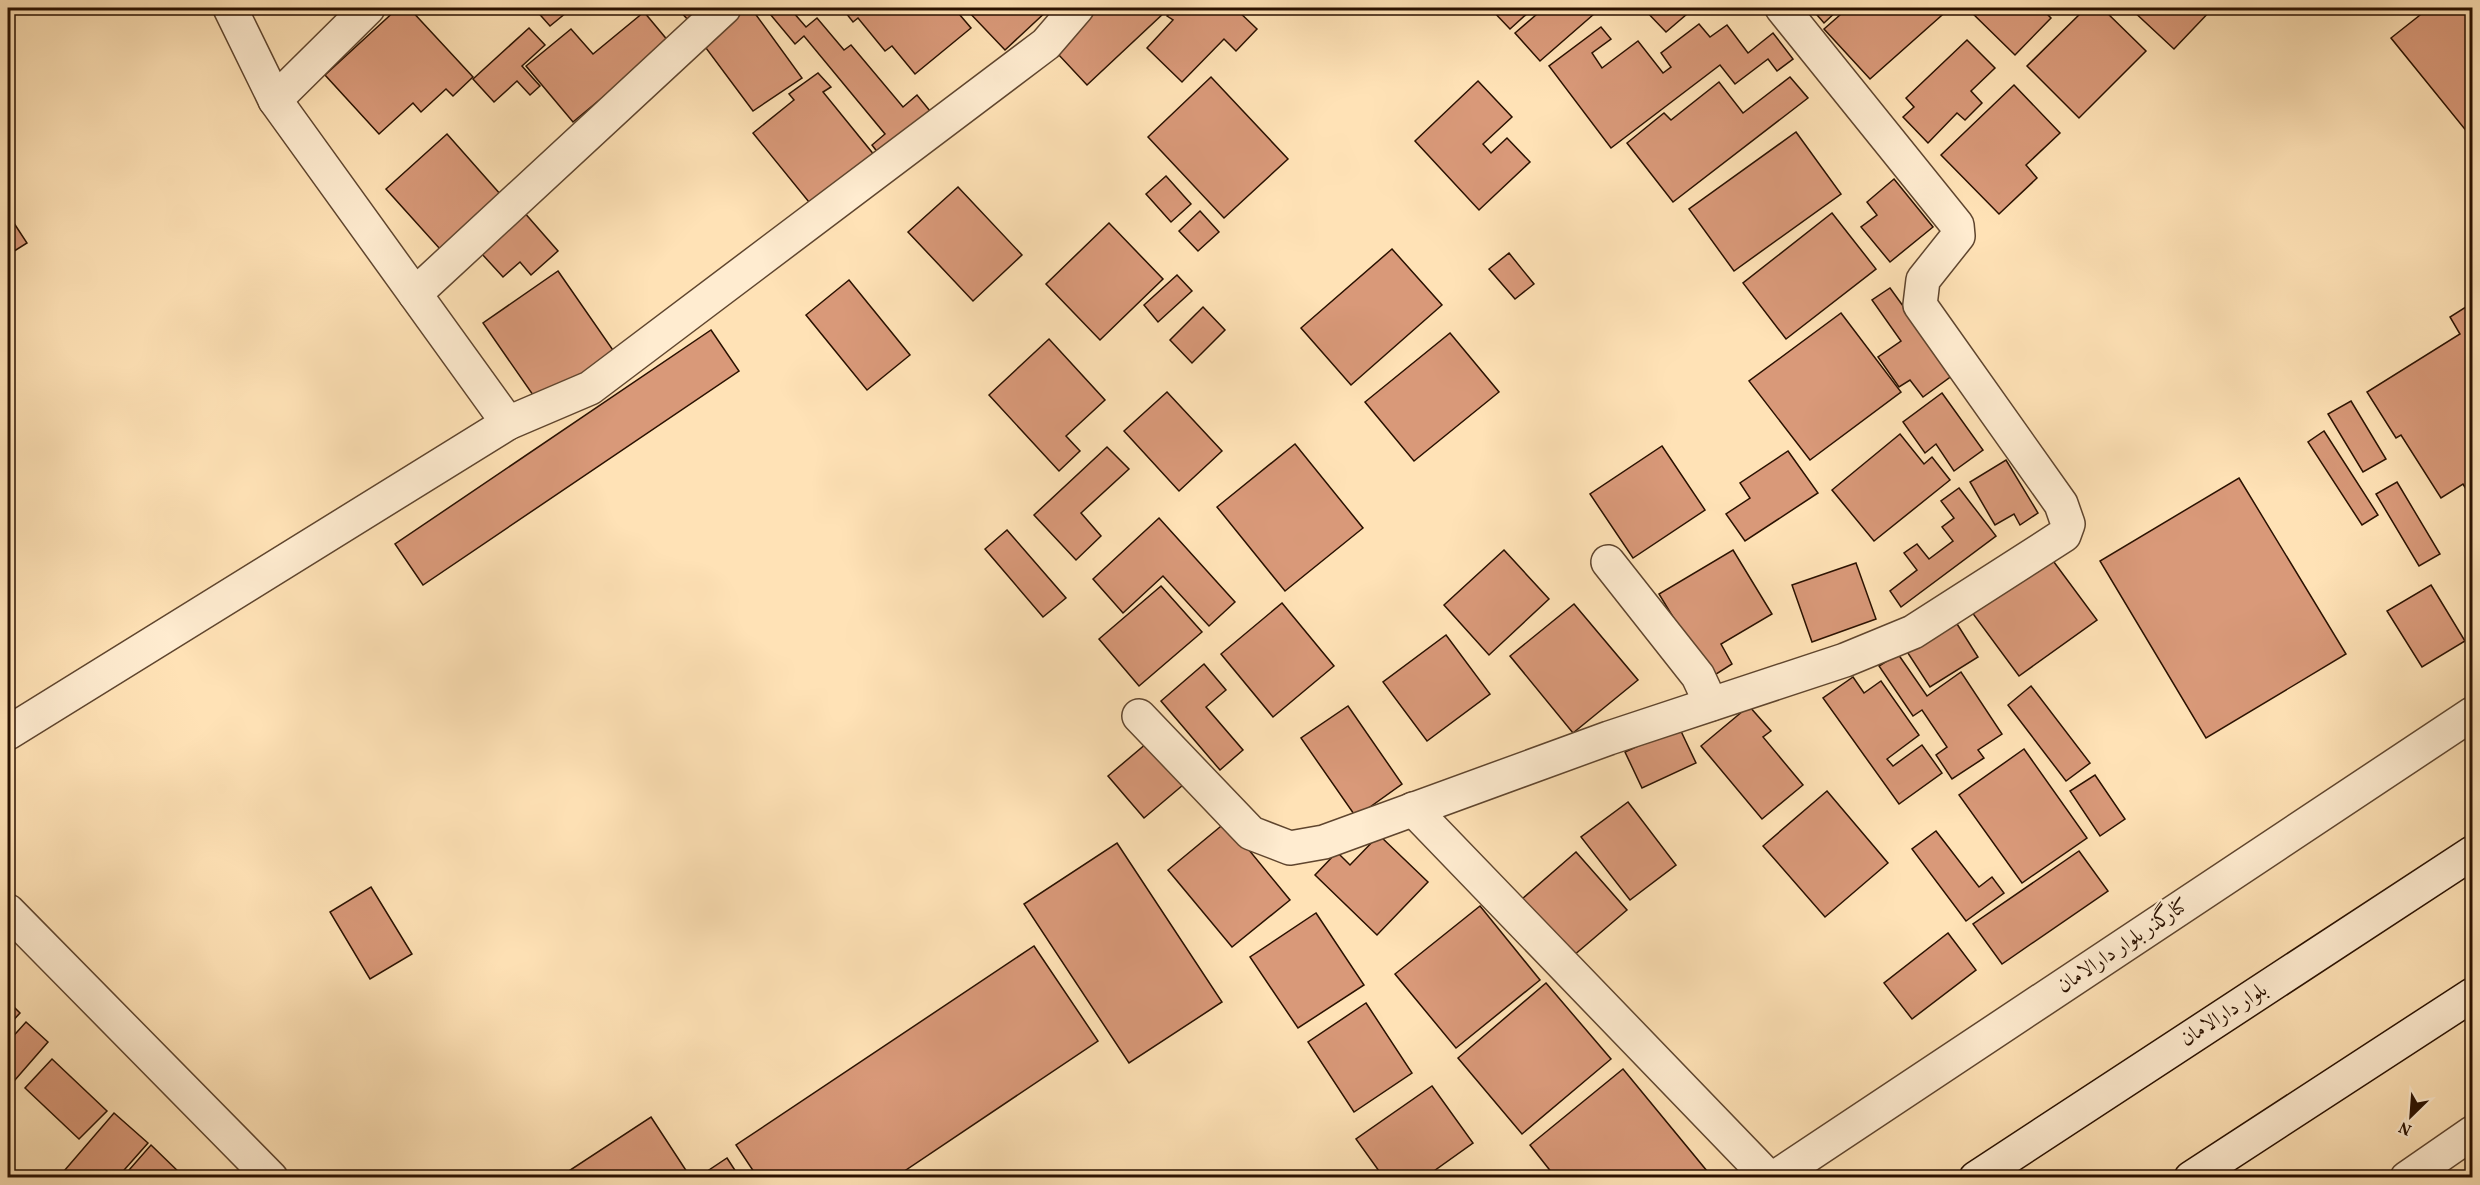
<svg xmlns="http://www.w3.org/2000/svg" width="2480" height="1185" viewBox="0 0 2480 1185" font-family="Vollkorn,Amiri,serif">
  <rect width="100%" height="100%" fill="#ffe2b6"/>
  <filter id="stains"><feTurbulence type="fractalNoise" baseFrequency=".00333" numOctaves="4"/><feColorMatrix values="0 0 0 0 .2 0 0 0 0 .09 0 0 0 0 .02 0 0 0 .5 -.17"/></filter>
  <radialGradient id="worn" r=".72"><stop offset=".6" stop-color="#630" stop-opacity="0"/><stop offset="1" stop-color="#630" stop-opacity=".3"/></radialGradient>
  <!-- building -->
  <g fill="#d99979" stroke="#2a1100" stroke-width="1.5">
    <polygon points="398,8 409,8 473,77 453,96 446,89 421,112 413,103 379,134 325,75"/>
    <polygon points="534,8 572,8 550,26"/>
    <polygon points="677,8 708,8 690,22"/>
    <polygon points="741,8 751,8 802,78 753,111 700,40"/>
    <polygon points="765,8 798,8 793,12 806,27 817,18 844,50 851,45 903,107 917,95 934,116 882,158 872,145 885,134 804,36 795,44"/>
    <polygon points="842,8 954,8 971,28 915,74 892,46 885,51 858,18 853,22"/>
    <polygon points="965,8 1050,8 1005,50"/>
    <polygon points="1088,8 1162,8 1166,11 1087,85 1057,53"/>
    <polygon points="1176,8 1235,8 1257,29 1236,51 1224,39 1182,82 1147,48 1173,20 1167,16"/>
    <polygon points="1490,8 1527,8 1530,11 1510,29"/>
    <polygon points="1544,8 1588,8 1594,14 1540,61 1515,33"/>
    <polygon points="1643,8 1694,8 1666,32"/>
    <polygon points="1811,8 1840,8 1824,23"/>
    <polygon points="1848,8 1950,8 1870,79 1824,29"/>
    <polygon points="1967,8 2041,8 2051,18 2015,55"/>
    <polygon points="2086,8 2102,8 2146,51 2079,118 2027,66"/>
    <polygon points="2130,8 2213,8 2174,49"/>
    <polygon points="2429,8 2472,8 2472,138 2391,38"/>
    <polygon points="644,12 669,42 573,122 526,66 571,29 593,54"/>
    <polygon points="1699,24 1710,37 1727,25 1748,53 1773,33 1793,59 1777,71 1768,59 1735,84 1720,65 1611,148 1549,66 1601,27 1611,39 1592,53 1602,68 1638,41 1663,73 1671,67 1661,53"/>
    <polygon points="529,28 545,45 522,66 540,86 530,95 517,81 494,102 473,79"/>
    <polygon points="1967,40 1995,68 1971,91 1982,103 1965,120 1957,113 1928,143 1903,117 1914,107 1906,98"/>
    <polygon points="818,73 831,87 823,92 875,156 813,207 753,133 794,100 789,94"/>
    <polygon points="1211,77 1288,159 1224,218 1148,137"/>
    <polygon points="1790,77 1808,98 1673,202 1627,143 1664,113 1671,120 1719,82 1743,113"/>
    <polygon points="1478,81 1512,117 1483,144 1491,153 1507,138 1530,162 1479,210 1415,141"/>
    <polygon points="2014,85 2060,133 2026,165 2037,178 1999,214 1941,155"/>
    <polygon points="1796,132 1841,194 1734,271 1689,209"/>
    <polygon points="447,134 501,195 440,249 386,189"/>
    <polygon points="1166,176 1191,204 1171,222 1146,194"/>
    <polygon points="1894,179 1933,227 1890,262 1861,227 1877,215 1867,202"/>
    <polygon points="958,187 1022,255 973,301 908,232"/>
    <polygon points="516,203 558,251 531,275 520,262 503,277 471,242"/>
    <polygon points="1200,211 1219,232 1198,251 1179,231"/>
    <polygon points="1832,213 1876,269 1786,339 1743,283"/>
    <polygon points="8,214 27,243 8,255"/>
    <polygon points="1109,223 1163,279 1100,340 1046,284"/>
    <polygon points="1392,249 1442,305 1351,385 1301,328"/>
    <polygon points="1509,253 1534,284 1515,299 1489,269"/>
    <polygon points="558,271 615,353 540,405 483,323"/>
    <polygon points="1177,275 1192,291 1158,322 1144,305"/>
    <polygon points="849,280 910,355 867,390 806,315"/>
    <polygon points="1890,288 1953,375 1923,397 1910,380 1899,387 1878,357 1901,341 1872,300"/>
    <polygon points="2472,303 2472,492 2469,494 2463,484 2441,498 2401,435 2396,438 2367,392 2460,334 2450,317"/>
    <polygon points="1203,307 1225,330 1192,363 1170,340"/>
    <polygon points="1841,313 1901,392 1810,460 1749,381"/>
    <polygon points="711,330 739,371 423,585 395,544"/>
    <polygon points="1450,333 1499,392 1414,461 1365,402"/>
    <polygon points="1049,339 1105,400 1066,436 1080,451 1059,471 989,395"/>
    <polygon points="1167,392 1222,451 1179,491 1124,431"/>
    <polygon points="1942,393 1983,450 1954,471 1936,444 1925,453 1903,422"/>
    <polygon points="2351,401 2386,459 2363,472 2328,414"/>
    <polygon points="2324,431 2378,515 2362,525 2308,442"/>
    <polygon points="1900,434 1924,464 1932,457 1950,480 1874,541 1832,490"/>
    <polygon points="1295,444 1363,528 1285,591 1217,507"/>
    <polygon points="1662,446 1705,510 1633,558 1590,494"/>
    <polygon points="1107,447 1129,469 1081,513 1101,536 1076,560 1034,515"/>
    <polygon points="1788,451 1818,493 1745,541 1726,514 1750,498 1740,483"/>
    <polygon points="2006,460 2038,513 2020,525 2014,514 1995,525 1970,482"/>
    <polygon points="2239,478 2346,654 2206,738 2100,561"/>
    <polygon points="2397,482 2440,554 2419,566 2376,494"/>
    <polygon points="1959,488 1996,536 1901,607 1890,591 1917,570 1904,553 1917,544 1929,559 1953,541 1942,527 1954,518 1941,501"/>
    <polygon points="1159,518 1235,602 1209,626 1163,576 1123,613 1093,579"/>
    <polygon points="1007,530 1066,598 1043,617 985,549"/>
    <polygon points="1504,550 1549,599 1489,655 1444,605"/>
    <polygon points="1733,550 1772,614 1721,644 1732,664 1710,678 1659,594"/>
    <polygon points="2048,554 2097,620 2019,676 1971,611"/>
    <polygon points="1856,563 1876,619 1812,642 1792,585"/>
    <polygon points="2431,585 2465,641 2422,667 2387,611"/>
    <polygon points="1161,586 1202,632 1139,686 1099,639"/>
    <polygon points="1282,603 1334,666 1273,717 1221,654"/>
    <polygon points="1574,604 1638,680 1573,733 1510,656"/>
    <polygon points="1952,616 1978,657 1930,687 1904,647"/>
    <polygon points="1446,635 1490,694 1427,741 1383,682"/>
    <polygon points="1898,654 1927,696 1961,672 2002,734 1978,750 1984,758 1952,779 1936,755 1947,747 1922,710 1913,716 1879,666"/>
    <polygon points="1204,664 1226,690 1206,707 1243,750 1220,770 1161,701"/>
    <polygon points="1853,677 1864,693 1881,681 1919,735 1887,759 1893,766 1922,745 1942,773 1899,804 1823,698"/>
    <polygon points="2031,686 2090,763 2066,781 2008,705"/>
    <polygon points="1348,706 1402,784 1356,817 1301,738"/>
    <polygon points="1749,706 1771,731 1763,737 1803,785 1762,819 1701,746"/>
    <polygon points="1679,727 1696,763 1642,788 1625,752"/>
    <polygon points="1147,743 1183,785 1144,818 1108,776"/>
    <polygon points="2024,749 2087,838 2022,883 1959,795"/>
    <polygon points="2095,775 2125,819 2100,836 2070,791"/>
    <polygon points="1827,791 1888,863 1825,917 1763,846"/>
    <polygon points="1628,802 1676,865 1630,900 1581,837"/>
    <polygon points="1226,822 1290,900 1232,947 1168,870"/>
    <polygon points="1936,831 1979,887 1992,877 2004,893 1966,921 1912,849"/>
    <polygon points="1379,835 1428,882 1377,935 1315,875 1337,852 1350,865"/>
    <polygon points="1117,843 1222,1002 1129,1063 1024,904"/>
    <polygon points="2079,851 2108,891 2002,964 1973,924"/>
    <polygon points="1576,852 1627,910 1573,956 1522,899"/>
    <polygon points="371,887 412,954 370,979 330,912"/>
    <polygon points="1480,906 1540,980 1456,1048 1395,974"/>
    <polygon points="1316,913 1364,985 1298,1028 1250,957"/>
    <polygon points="1948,933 1976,970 1912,1019 1884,983"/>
    <polygon points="1034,946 1098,1041 894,1178 758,1178 736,1145"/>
    <polygon points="1546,983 1611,1059 1522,1134 1458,1058"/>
    <polygon points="8,1001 20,1013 8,1026"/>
    <polygon points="1366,1003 1412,1073 1354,1112 1308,1042"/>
    <polygon points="26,1022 48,1042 8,1088 8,1042"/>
    <polygon points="52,1059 107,1111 79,1139 25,1088"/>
    <polygon points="1623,1069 1707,1171 1698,1178 1556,1178 1530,1145"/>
    <polygon points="1432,1086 1473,1143 1424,1178 1384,1178 1356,1139"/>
    <polygon points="114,1113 148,1143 117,1178 58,1178"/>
    <polygon points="651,1117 691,1178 558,1178"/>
    <polygon points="151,1145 185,1178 122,1178"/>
    <polygon points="727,1158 740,1178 697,1178"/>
  </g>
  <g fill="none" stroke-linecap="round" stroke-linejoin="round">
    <defs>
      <g id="minor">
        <polyline points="230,8 275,100 508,423"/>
        <polyline points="275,100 368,8"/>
        <polyline points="415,294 724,8"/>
        <polyline points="1608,562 1698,676 1711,704"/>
        <polyline points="1139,716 1251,833 1290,848 1324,842 1609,738 1845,660 1913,632 2064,535 2068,524 2061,504 1920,305 1923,280 1958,236 1957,225 1782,8"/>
        <polyline points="8,733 508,423 590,388 1046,44 1077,8"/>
        <polyline points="1413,809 1769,1178"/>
        <polyline points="8,911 271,1178"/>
      </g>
      <g id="tertiary">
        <polyline points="1774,1178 2472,714"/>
        <polyline points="2407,1178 2472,1133"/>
      </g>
      <g id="secondary">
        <polyline points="1976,1178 2472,853"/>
        <polyline points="2191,1178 2472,995"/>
      </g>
    </defs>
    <!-- minor casing -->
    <use href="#minor" stroke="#5f452e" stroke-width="36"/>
    <!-- tertiary casing -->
    <use href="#tertiary" stroke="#5f452e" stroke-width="36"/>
    <!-- secondary casing -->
    <use href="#secondary" stroke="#2a1100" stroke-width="36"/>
    <!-- minor -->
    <use href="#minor" stroke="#ffecd0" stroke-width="33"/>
    <!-- tertiary -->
    <use href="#tertiary" stroke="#ffecd0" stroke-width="33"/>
    <!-- secondary -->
    <use href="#secondary" stroke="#ffecd0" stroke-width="33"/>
  </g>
  <g text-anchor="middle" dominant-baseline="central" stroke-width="4.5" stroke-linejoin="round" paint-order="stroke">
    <!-- street labels -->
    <g font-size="21" fill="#2a1100" stroke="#ffecd0">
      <text transform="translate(2123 946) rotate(-34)">کنارگذر بلوار دارالامان</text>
      <text transform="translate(2224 1015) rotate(-33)">بلوار دارالامان</text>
    </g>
  </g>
  <!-- margin -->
  <rect width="2480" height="1185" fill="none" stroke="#ffe2b6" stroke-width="30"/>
  <rect x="9" y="9" width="2462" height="1167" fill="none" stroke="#2a1100" stroke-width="3"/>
  <rect x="15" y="15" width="2450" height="1155" fill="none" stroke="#2a1100" stroke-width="1.5"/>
  <!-- north arrow -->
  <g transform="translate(2411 1116) rotate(205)" stroke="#ffecd0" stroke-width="4.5" paint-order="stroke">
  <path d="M0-4.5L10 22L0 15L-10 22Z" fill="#2a1100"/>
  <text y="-9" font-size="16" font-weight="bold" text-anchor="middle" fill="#2a1100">N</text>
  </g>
  <rect width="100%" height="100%" filter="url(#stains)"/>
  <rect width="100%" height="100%" fill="url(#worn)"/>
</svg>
